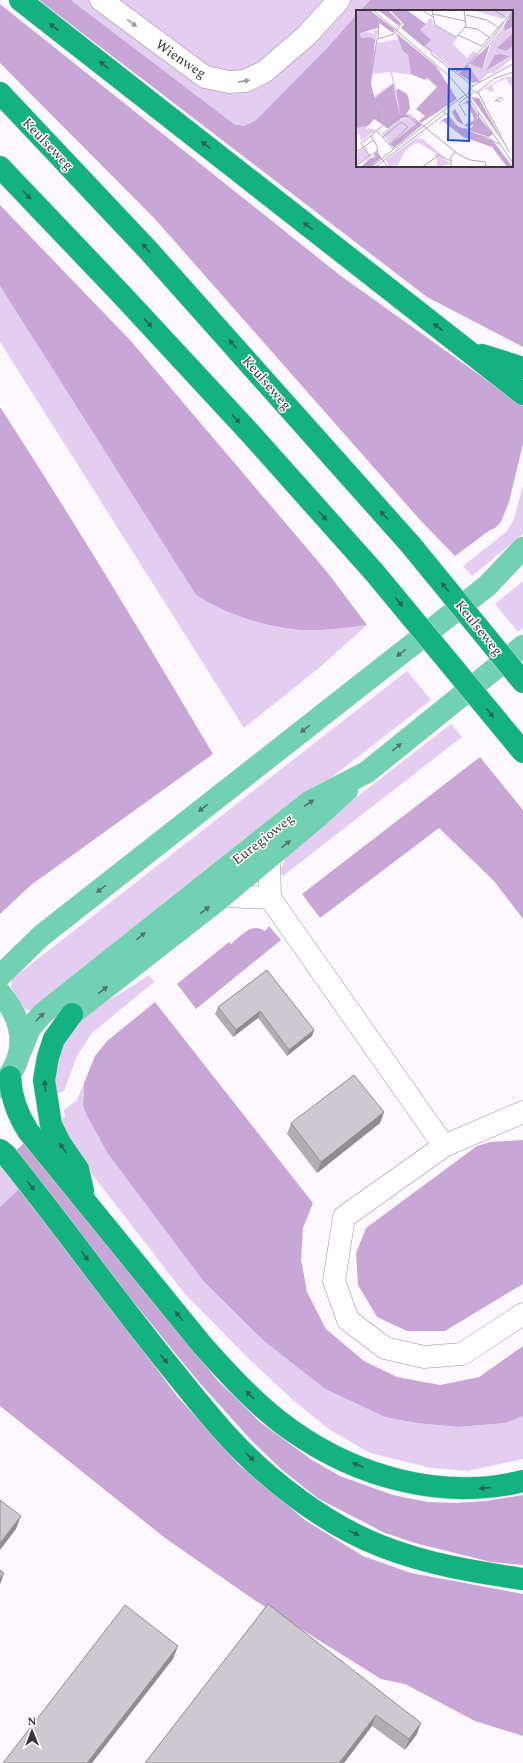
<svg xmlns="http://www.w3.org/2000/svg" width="523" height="1763" viewBox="0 0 523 1763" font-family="Spectral,serif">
  <rect width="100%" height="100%" fill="#fcf8fe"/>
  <!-- green -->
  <g fill="#e5cdf1">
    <polygon points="71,0 370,0 360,11 357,11 357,14 328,47 256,120 244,126 234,124"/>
    <path d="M 0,286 L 196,595 C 227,614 264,626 300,630 C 322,631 346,628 367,625 L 319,668 L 244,728 L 0,342 Z"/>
    <polygon points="523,485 523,534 472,576 463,566 506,532 514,519"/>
    <polygon points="523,581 523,628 518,632 495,604"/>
    <polygon points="407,671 431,700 31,1011 25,1009 11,987 12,979"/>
    <polygon points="451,724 462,737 283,876 279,874 285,859 331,817"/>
    <path d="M 149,975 L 154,982 L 92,1033 L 77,1056 L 64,1091 L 54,1095 C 52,1063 64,1033 88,1012 C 93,1008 101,1005 107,1001 C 121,993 135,985 149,975 Z"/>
    <polygon points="84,1083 83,1106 87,1116 108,1154 204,1282 264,1341 325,1389 385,1417 416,1423 458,1427 506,1423 523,1416 523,1459 468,1471 431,1468 370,1453 330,1430 294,1401 251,1361 184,1293 81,1160 59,1120 65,1117 64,1110 77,1100"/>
    <polygon points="0,1164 20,1188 0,1207"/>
  </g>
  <!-- forest -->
  <g fill="#c8a7d7">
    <polygon points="39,0 71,0 234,124 244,126 256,120 328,47 357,14 357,166 512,166 512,11 360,11 370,0 523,0 523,347 427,297"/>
    <polygon points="0,4 341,276 523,406 523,444 509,502 501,522 495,528 490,530 455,556 421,521 155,219 0,63"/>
    <path d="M 0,205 L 130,340 L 328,573 L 367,625 C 346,628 322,631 300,630 C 264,626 227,615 196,595 L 0,286 Z"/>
    <path d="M 0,407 C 74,521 144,637 213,754 L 31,885 L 0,914 Z"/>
    <polygon points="480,757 523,810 523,919 494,881 439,828 320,918 302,894"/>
    <path d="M 269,926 L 281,940 L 196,1009 L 177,984 L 229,942 L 231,944 C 241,936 251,922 265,931 Z"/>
    <polygon points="155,1002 313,1203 303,1228 301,1259 307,1292 326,1329 364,1361 397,1377 440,1385 479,1377 523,1346 523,1416 506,1423 458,1427 416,1423 385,1417 325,1389 264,1341 204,1282 108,1154 87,1116 83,1106 84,1083 95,1056 107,1041"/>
    <polygon points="523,1140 523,1284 445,1331 407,1331 377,1317 358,1285 356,1253 366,1228 477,1146 490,1142"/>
    <polygon points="24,1143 28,1143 217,1380 260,1422 312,1460 340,1476 393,1495 428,1502 456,1503 486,1501 523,1495 523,1565 491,1562 415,1543 385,1533 319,1499 282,1470 251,1440 198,1381 74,1229 14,1152"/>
    <polygon points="20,1188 177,1396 239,1465 305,1520 363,1556 411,1573 523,1594 523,1736 475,1721 405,1684 381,1679 253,1599 165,1538 0,1406 0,1207"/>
  </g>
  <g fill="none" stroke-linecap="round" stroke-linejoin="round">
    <defs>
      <g id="minor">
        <polyline points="101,0 205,77 229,82 245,81 264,72 306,36 339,0"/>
        <polyline points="269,857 270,898 444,1146"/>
        <polyline points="223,896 270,898"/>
        <polyline points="523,1112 444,1146 344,1217 334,1281 348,1320 385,1348 424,1357 462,1354 523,1314"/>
      </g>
      <g id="major">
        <polyline points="0,976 41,936 487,586 523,548"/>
        <path d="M 0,993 C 27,1024 28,1057 0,1087"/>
        <polyline points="72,1014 223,896 320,815 347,790"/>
        <polyline points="21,1050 30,1028 43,1013 309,802 367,772 523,646"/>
      </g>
      <g id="highway">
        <polyline points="20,0 523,394"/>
        <polyline points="0,93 148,250 410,544"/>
        <polyline points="0,167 122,295 249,432 374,572"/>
        <polyline points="482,355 523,368"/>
        <polyline points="72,1014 54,1039 48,1057 44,1080 51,1125 60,1143 78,1169 83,1191"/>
        <path d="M 10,1077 C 11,1098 17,1114 28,1131 L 203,1346 C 230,1376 258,1407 291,1430 C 357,1477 443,1501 523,1481"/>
        <path d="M 0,1150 L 6,1155 C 64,1227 117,1302 175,1373 C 191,1393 207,1413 224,1432 C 264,1477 324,1524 381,1546 C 426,1564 475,1572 523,1579"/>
      </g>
    </defs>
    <!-- minor casing -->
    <use href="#minor" stroke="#969299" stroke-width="23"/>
    <!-- major casing -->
    <use href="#major" stroke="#d7d7d7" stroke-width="23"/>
    <!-- highway casing -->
    <use href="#highway" stroke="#d7d7d7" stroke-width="23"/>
    <!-- minor -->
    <use href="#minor" stroke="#fff" stroke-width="22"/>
    <!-- major -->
    <use href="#major" stroke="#73d1b3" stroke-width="22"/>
    <!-- highway -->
    <use href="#highway" stroke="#15b281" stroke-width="22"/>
    <defs>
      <g id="highway-bridge">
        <polyline points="410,544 523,682"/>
        <polyline points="374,572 523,752"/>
      </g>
    </defs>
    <!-- highway-bridge casing -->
    <use href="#highway-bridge" stroke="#d7d7d7" stroke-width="23" stroke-linecap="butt"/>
    <!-- highway-bridge -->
    <use href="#highway-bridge" stroke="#15b281" stroke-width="22"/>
  </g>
  <!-- wall -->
  <g fill="#b1adb3">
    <polygon points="267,970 314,1030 312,1036 287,1056 258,1018 233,1037 215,1014 218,1007"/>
    <polygon points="384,1112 380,1123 317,1173 287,1134 291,1123"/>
    <polygon points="268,1604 417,1734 405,1750 372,1726 344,1763 145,1763"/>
  </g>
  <!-- shaded-wall -->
  <g fill="#908d92">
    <polygon points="260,1011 258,1018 233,1037 236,1030"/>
    <polygon points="314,1030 312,1036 287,1056 289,1050"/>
    <polygon points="384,1112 380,1123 317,1173 321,1162"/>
    <polygon points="21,1516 16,1529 0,1550 0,1543"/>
    <polygon points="4,1573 0,1585 0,1579"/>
    <polygon points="178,1646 173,1659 92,1763 87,1763"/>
    <polygon points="376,1715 372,1726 344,1763 339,1763"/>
    <polygon points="421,1723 417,1734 405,1750 409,1739"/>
  </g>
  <!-- building -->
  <g fill="#cec9d0" stroke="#908d92">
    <polygon points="267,970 314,1030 289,1050 260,1011 236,1030 218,1007"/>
    <polygon points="354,1075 384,1112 321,1162 291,1123"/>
    <polygon points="0,1500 21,1516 0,1543"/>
    <polygon points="0,1570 4,1573 0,1579"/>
    <polygon points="268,1604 421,1723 409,1739 376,1715 339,1763 145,1763"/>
    <polygon points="125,1605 178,1646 87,1763 3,1763"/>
  </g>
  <!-- one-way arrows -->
  <defs><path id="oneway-solid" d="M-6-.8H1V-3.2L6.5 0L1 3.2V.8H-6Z"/></defs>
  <g fill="#9c9a9c">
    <use href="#oneway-solid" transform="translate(132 23) rotate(37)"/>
    <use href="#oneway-solid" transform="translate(244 81) rotate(-9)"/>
  </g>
  <g fill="#2c6152">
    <use href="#oneway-solid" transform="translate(54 27) rotate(-142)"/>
    <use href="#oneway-solid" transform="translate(104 65) rotate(-142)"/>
    <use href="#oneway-solid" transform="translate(206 145) rotate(-142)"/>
    <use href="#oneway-solid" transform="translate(27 195) rotate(46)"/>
    <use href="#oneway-solid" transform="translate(308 226) rotate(-142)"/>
    <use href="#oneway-solid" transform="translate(146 248) rotate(-133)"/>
    <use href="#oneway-solid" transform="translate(148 323) rotate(47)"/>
    <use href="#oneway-solid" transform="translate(438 327) rotate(-142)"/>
    <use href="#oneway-solid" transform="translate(233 344) rotate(-131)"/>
    <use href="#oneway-solid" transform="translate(236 419) rotate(47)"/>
    <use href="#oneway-solid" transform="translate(384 515) rotate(-132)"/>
    <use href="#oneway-solid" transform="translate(323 516) rotate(48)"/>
    <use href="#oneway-solid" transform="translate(445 587) rotate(-129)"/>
    <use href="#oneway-solid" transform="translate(399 602) rotate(50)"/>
    <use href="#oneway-solid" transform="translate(490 713) rotate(50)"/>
    <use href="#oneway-solid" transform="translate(45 1086) rotate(-95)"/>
    <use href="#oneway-solid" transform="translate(63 1148) rotate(-124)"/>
    <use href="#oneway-solid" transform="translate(31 1186) rotate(52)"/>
    <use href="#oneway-solid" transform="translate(85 1256) rotate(53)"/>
    <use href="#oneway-solid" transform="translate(179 1316) rotate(-129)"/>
    <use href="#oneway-solid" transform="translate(164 1359) rotate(50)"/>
    <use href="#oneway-solid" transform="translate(250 1395) rotate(-137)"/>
    <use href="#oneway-solid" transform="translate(250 1457) rotate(44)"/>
    <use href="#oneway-solid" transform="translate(358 1465) rotate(-157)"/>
    <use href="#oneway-solid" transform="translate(485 1488) rotate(175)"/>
    <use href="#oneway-solid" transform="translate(354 1533) rotate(26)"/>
  </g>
  <g fill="#50746a">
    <use href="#oneway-solid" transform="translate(401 653) rotate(142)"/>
    <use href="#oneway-solid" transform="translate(305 729) rotate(142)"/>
    <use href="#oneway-solid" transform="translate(397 747) rotate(-39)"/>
    <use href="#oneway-solid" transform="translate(309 803) rotate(-33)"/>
    <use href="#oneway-solid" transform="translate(203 808) rotate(142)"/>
    <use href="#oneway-solid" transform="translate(286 844) rotate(-39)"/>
    <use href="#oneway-solid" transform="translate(101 889) rotate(142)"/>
    <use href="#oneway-solid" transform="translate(205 910) rotate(-38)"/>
    <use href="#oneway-solid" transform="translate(141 936) rotate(-40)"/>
    <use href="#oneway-solid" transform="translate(103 990) rotate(-38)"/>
    <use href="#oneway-solid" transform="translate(40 1017) rotate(-45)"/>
  </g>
  <g text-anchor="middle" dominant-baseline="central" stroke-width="3" stroke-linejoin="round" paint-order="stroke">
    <!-- street labels -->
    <g font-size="14" fill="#383639" stroke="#fff">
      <text transform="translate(181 59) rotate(34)">Wienweg</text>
      <text transform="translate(48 144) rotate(46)">Keulseweg</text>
      <text transform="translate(267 383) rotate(49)">Keulseweg</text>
      <text transform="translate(479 628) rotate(51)">Keulseweg</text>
      <text transform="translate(263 839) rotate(-38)">Euregioweg</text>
    </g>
  </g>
  <!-- overview -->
  <g transform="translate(356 10)">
    <rect width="157" height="157" fill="#fcf8fe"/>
    <path d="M 0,0 L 8,0 L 20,10 L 22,18 L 8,21 L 18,24 L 18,20 L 22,20 L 19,34 L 14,27 L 5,28 L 4,22 L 0,23 ZM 117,0 L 155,0 L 147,9 ZM 75,7 L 78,15 L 101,28 L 97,34 L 111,48 L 117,41 L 122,45 L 116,55 L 126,59 L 135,35 L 132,35 L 148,16 L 150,21 L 157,16 L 157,23 L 142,37 L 150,41 L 157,36 L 157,48 L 138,63 L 132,63 L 124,72 L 113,54 L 103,64 L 68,36 L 64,20 ZM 144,44 L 154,46 L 131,61 ZM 43,29 L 47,41 L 52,45 L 55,62 L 63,66 L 36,62 L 46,105 L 37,75 L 19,88 L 26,108 L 18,109 L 11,116 L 10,120 L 13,118 L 21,120 L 5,131 L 3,123 L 0,126 L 0,44 L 20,40 L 21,33 ZM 34,62 L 37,73 L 18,86 L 15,72 L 17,64 ZM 157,66 L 155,77 L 150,68 L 136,75 L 138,80 L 135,82 L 131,79 L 126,80 L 146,68 ZM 53,107 L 60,114 L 34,134 L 23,120 L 27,123 L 43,110 ZM 71,120 L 61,129 L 67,129 L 89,148 L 79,146 L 79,143 L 63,133 L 59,133 L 49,141 L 41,157 L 39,155 L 33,157 L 30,150 ZM 8,138 L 14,146 L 0,155 L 0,144 ZM 84,146 L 93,152 L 94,154 L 81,157 L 81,149 L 78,149 Z" fill="#e5cdf1" fill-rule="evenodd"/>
    <path d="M 4,0 L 14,0 L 39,20 L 37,23 L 23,13 L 22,18 L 4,23 L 5,28 L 14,27 L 19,30 L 14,74 L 23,108 L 19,88 L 37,74 L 44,105 L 40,80 L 43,79 L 51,84 L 53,90 L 54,99 L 50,104 L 66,115 L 38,138 L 34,134 L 60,114 L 53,107 L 46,108 L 32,118 L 18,109 L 12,116 L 0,118 L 0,4 ZM 22,0 L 32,0 L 45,13 L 43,16 ZM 35,0 L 51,0 L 70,14 L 64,20 L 75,30 L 68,36 L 79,46 L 45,18 L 48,14 ZM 156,1 L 157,16 L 149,21 L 148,16 ZM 40,23 L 80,56 L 101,89 L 65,113 L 63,111 L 69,106 L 60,99 L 81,77 L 71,68 L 69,70 L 55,64 L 52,45 L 47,41 ZM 157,23 L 157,36 L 150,41 L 141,38 ZM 134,34 L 126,59 L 116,55 L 114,53 ZM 144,44 L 154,46 L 130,61 L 139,45 ZM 112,54 L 124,72 L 117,73 L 103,64 ZM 115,87 L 123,88 L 149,136 L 138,119 ZM 112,90 L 122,105 L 120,114 L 111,117 L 101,111 L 96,102 L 99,99 L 108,115 L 118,110 L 113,95 L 110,93 L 105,95 ZM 93,107 L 99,115 L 137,131 L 157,157 L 151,157 L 136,137 L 107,127 L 87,111 L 82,115 L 87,109 ZM 123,107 L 137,124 L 133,127 L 105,118 L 114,120 ZM 21,142 L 25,148 L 14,157 L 5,157 L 14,148 L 19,147 L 18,144 Z" fill="#c8a7d7"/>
    <path fill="none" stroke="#aeaaaf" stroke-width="1" d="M 17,0 L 93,66 L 114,90 L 157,153M 34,0 L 47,12 L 38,24 L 21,29 L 14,73 L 24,111 L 31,118 L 44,107 L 54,105 L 102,144 L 114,150 L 129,152 L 130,157M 66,0 L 77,7M 76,0 L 79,15 L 100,27M 138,0 L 151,8M 77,4 L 109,11M 110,5 L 131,10 L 143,18M 47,12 L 76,42M 108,17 L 121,19 L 134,28M 102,25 L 126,36 L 147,12M 100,27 L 110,16 L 108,0M 22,28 L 23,14M 74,43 L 117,76M 100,61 L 106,60 L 139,25 L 156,0M 137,69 L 157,62M 116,80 L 121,83 L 136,70M 122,82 L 153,142M 112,83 L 117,76 L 157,54M 145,91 L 139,91 L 145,87 L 147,90M 103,93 L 117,83M 103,94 L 110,106M 91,104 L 88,103 L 88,100 L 112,83M 91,104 L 105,121 L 130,127 L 143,134M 27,115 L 15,126 L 21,136 L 22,144 L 32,157M 107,119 L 114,119 L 120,115 L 123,109 L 122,102M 21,121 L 38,140M 27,127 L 45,112 L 52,117 L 33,135M 0,142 L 18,130M 14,146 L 5,133 L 15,126M 0,156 L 21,141M 15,157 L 87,101M 19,157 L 89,104M 66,157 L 83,145 L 95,151M 95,157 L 95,147 L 99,142"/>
    <path fill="#1d4ed8" fill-opacity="0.15" stroke="#1d4ed8" stroke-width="2" d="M 93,59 L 114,59 L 113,131 L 92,130 Z"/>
    <rect width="157" height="157" fill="none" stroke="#383639" stroke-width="2"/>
  </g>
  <!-- north arrow -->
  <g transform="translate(32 1731) rotate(359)" stroke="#ffffff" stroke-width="3" paint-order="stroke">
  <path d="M0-3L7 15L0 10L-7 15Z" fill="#383639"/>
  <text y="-6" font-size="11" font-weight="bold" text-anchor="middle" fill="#383639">N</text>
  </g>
</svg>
